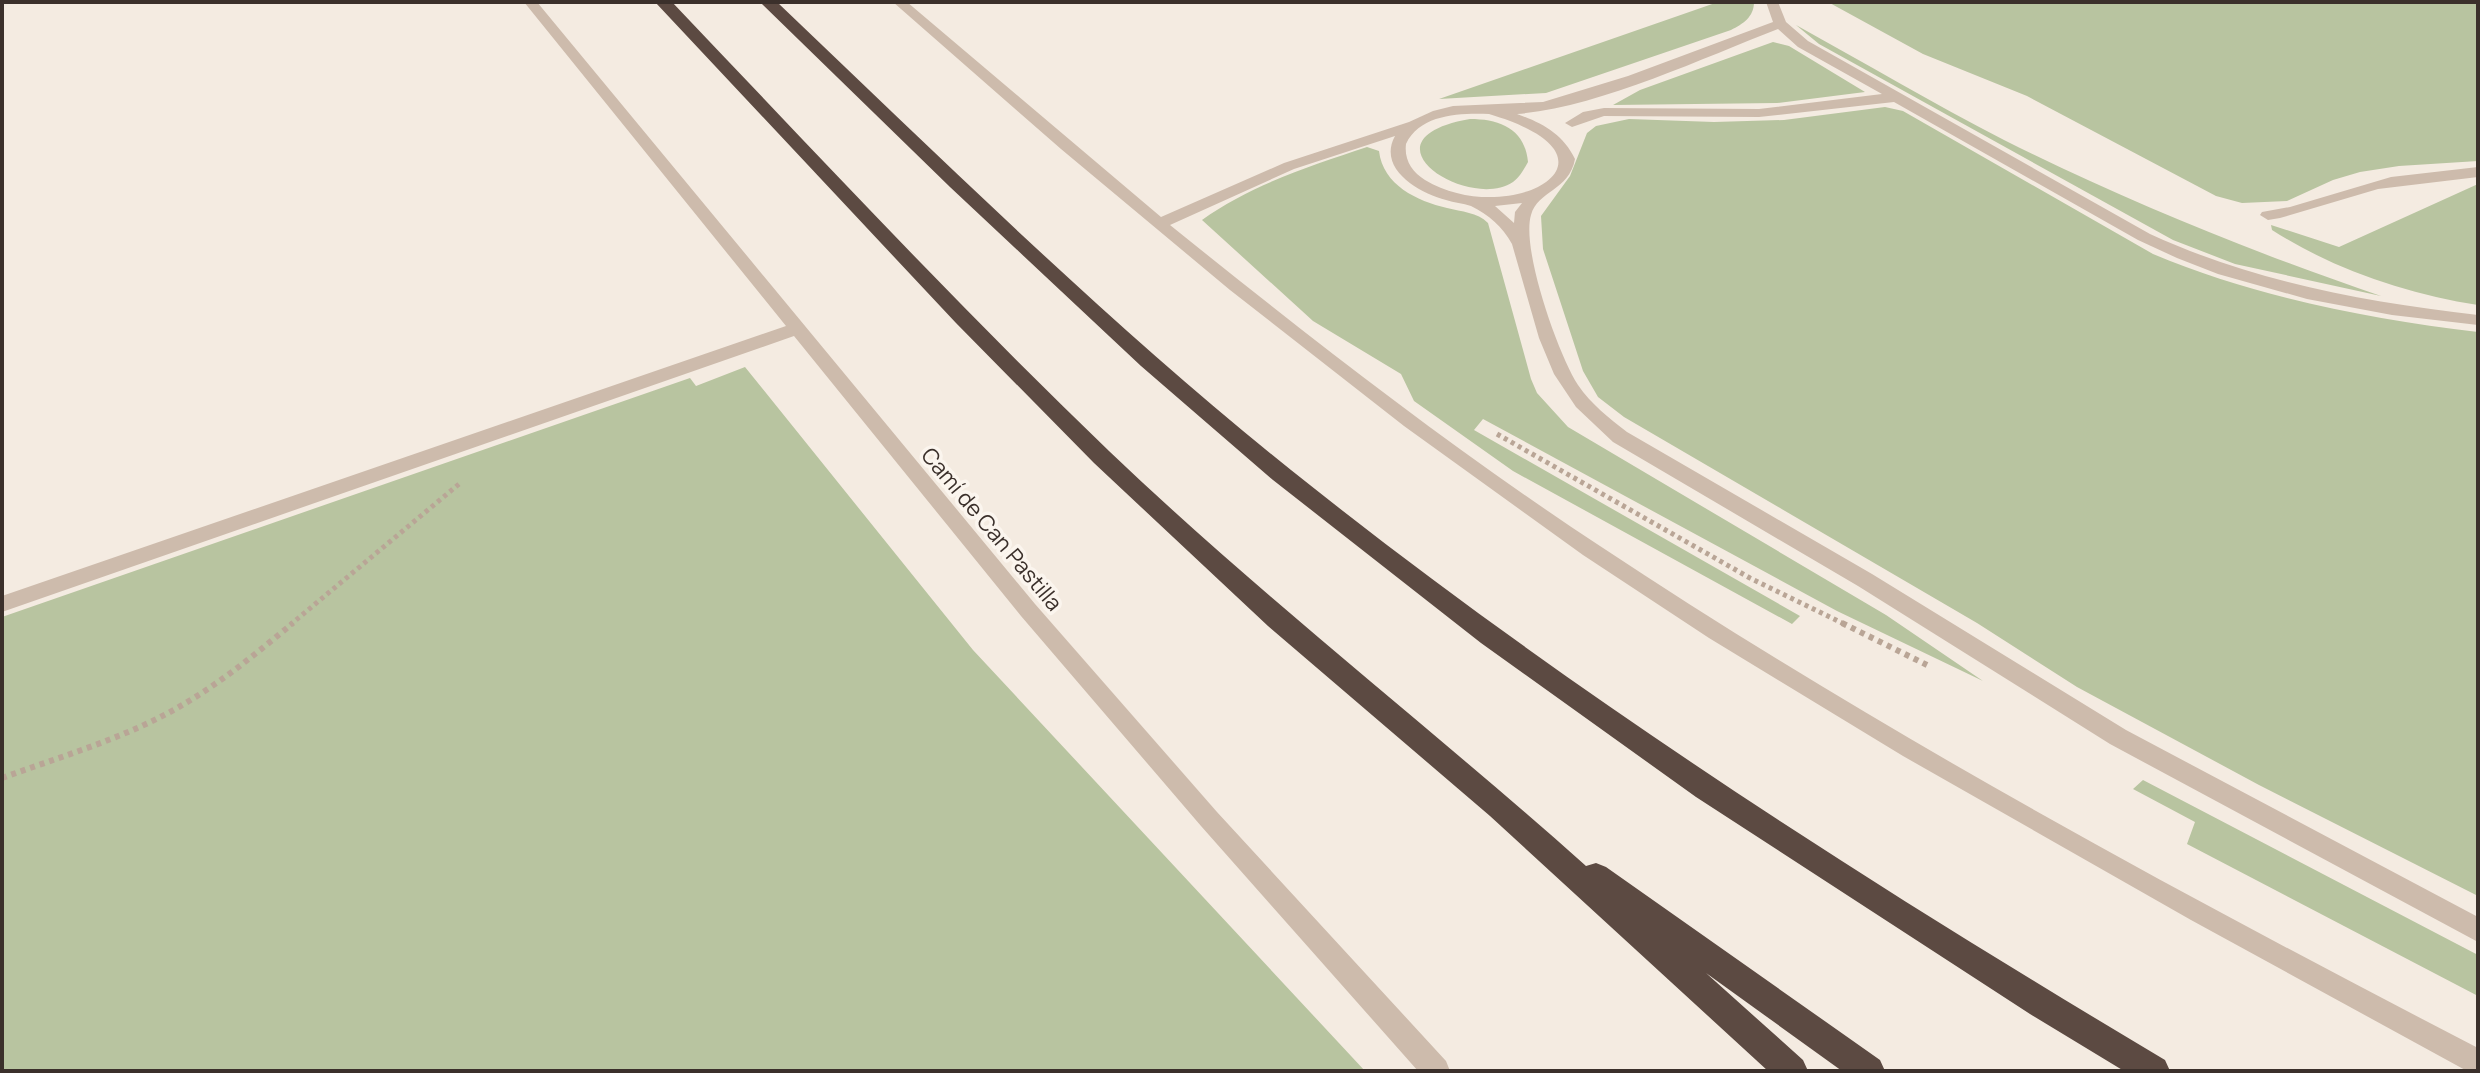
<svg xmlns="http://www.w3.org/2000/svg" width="2480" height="1073" font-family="Manrope,sans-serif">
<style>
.green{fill:#b8c4a0}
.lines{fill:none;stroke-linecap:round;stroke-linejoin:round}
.path-far1{stroke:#b9a596;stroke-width:5;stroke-dasharray:4 4;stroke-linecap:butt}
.path{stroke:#b9a596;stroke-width:6;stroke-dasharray:5 5;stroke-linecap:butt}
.minor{fill:#cdbbac;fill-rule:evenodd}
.highway{fill:#5c4a42;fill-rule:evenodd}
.labels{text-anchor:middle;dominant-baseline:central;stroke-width:7;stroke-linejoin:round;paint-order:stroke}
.street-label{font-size:22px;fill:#3b302b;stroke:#fbf5ee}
</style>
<rect width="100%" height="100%" fill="#f4ebe1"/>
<path class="green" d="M1718 2H1754C1754 17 1743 24 1731 30L1546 93 1439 99Z
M1828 2H2478V161L2399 166 2360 172 2333 180 2287 201 2242 203 2216 196 2027 96 1923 54Z
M1796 25C1865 63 1934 104 2004 140 2126 201 2252 252 2381 296L2235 264 2173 240 1819 44Z
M1773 42 1789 46 1865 92 1777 103 1613 105 1640 90Z
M1885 107 1903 111 2153 254C2256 297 2367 319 2478 332V896L2259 785 2077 687 1977 623 1624 417 1598 397 1583 371 1543 249 1541 216 1570 176 1587 133 1596 126 1629 119 1714 122 1784 120Z
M1470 119C1500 119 1525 129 1528 162 1524 169 1520 177 1513 182 1468 212 1355 139 1470 119Z
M1367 147 1379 151C1383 185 1417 201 1447 208 1462 212 1477 212 1488 223L1531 379 1537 393 1568 427 1886 615 1983 681 1837 611 1483 419 1474 430 1800 616 1792 624 1513 471 1414 401 1401 374 1313 321 1202 220C1251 185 1310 166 1367 147Z
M2478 184V305C2406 294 2333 269 2272 230L2271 225 2339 247Z
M745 367 973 650 1365 1071H2V617L690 378 696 386Z
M2143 780 2478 955V996L2187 844 2195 822 2133 789Z"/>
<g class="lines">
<path class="path-far1" d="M1497 434 1750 578 1846 625
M290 625 459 484"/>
<path class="path" d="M1842 623 1927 665
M2 778C62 756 129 737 184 704 223 681 258 652 293 623"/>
<path class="minor" d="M524 2H537L1035 604 1217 812 1446 1061 1450 1071H1418L1201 826 1021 616 794 336 2 612V596L786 326Z
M893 2H907L1161 217 1284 163 1409 122 1433 111 1453 106 1543 102 1628 76 1773 22 1766 2H1778L1786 22 1808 41 2150 234C2255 282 2364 302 2478 315V325L2392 315 2307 299 2218 274 2177 258 2138 240 1894 102 1759 117 1604 116 1572 127 1565 123 1583 112 1604 108 1759 109 1882 94 1798 47 1778 29C1703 58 1596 108 1517 114 1542 123 1563 134 1575 159 1569 191 1538 190 1531 215 1521 249 1558 354 1578 385 1591 404 1609 418 1627 432L1872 574 2126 730 2478 917V942L2110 744 1858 586 1613 442 1576 407 1554 374 1539 338 1512 244C1502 226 1489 215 1471 206 1463 203 1454 203 1446 200 1419 193 1377 169 1395 136L1294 169 1170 225C1309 337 1451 448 1600 546 1880 732 2179 893 2478 1048V1071H2467L2191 920 1903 756 1709 638 1583 555 1404 426 1230 290 1061 149ZM1489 114C1641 159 1508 230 1425 180 1412 172 1404 160 1406 144 1420 114 1460 113 1489 114ZM1522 203 1515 212 1514 223 1495 206Z
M2478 167V177L2378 189 2280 218 2268 220 2260 215 2262 212 2290 207 2391 177Z"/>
<path class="highway" d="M655 2H672C816 153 958 306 1109 451 1262 597 1429 726 1586 866L1596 863 1606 867 1880 1060 1885 1071H1842L1706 973 1803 1060 1808 1071H1768L1490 816 1268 626 1094 463 956 323Z
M760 2H777C945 162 1110 325 1291 470 1566 690 1863 880 2165 1060L2170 1071H2124L2030 1014 1696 797 1481 643 1273 480 1141 366 950 187Z"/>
</g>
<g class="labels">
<g class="street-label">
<text transform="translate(992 529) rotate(50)">Camí de Can Pastilla</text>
</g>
</g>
<rect width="2480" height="1073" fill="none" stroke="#3b302b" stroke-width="8"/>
</svg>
